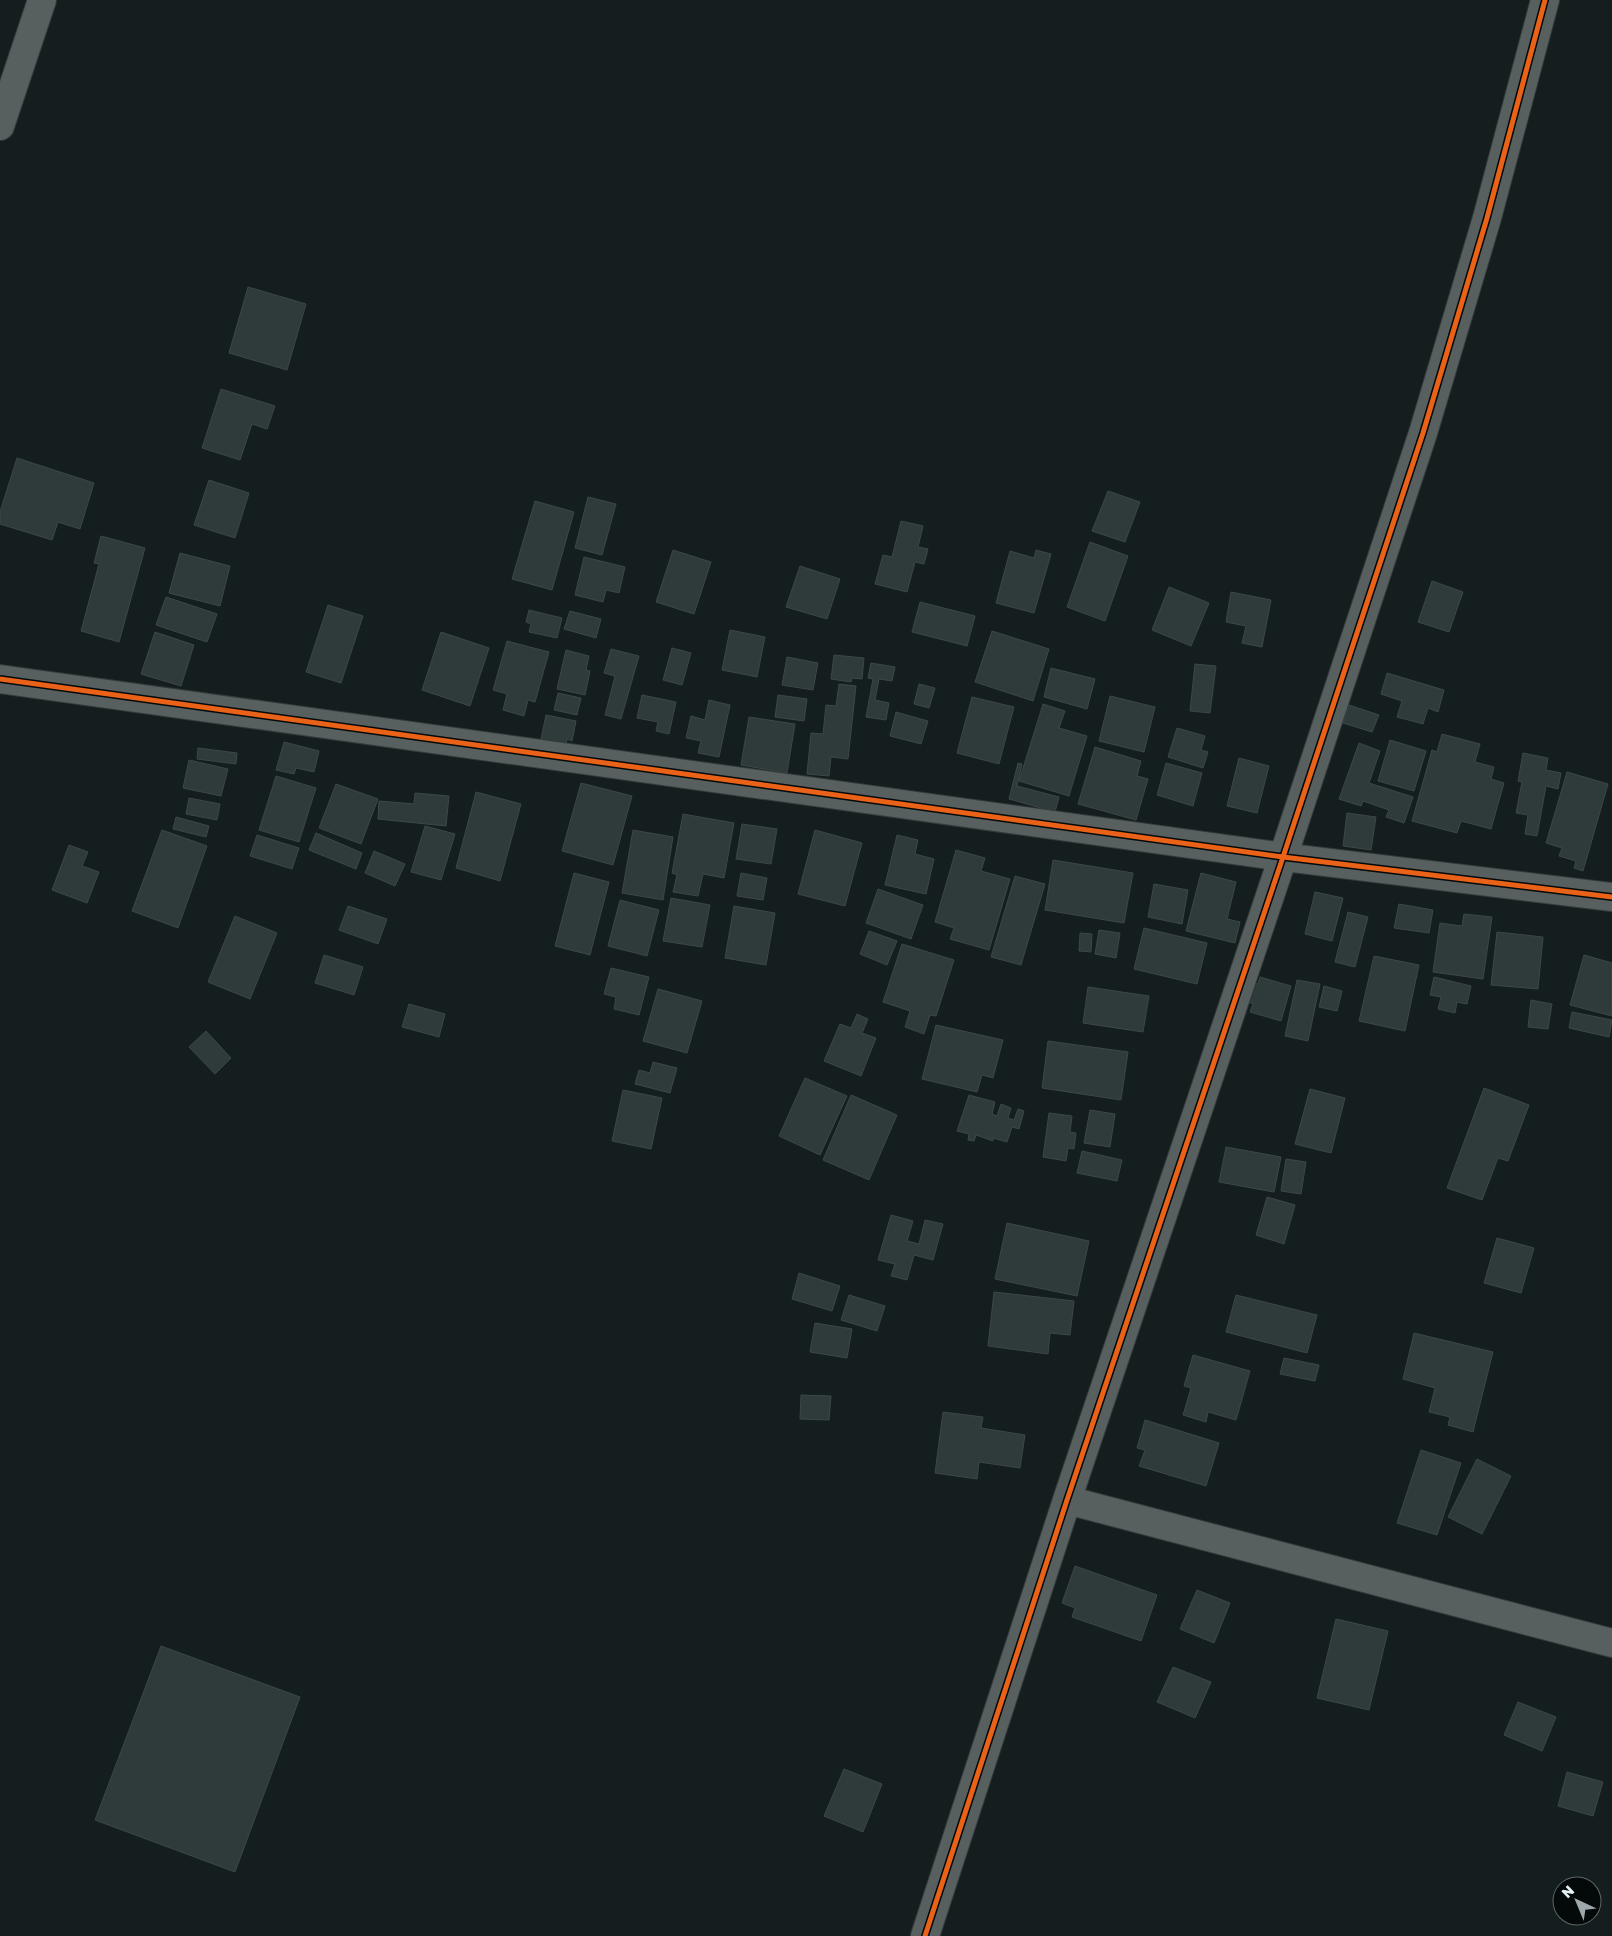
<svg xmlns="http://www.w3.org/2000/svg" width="1612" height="1936" font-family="'Golos Text',sans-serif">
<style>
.building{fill:#2f3a3b;stroke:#3e4747}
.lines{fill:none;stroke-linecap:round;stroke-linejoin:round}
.minor-casing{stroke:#333a3b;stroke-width:30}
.minor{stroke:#575f5f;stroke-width:28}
.cycleway-casing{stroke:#04090a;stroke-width:8}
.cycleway{stroke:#ea6118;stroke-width:5}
</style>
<rect width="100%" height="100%" fill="#141e1e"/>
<path class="building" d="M248 287 306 304 287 370 229 353Z
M221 389 275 406 267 429 252 424 240 460 202 448Z
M17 458 94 483 80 529 58 522 52 540 0 524V512Z
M209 480 249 493 235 538 194 525Z
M1108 491 1140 502 1125 542 1092 531Z
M588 497 616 504 602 555 575 548Z
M535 501 574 512 552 590 512 579Z
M901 521 923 526 918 547 928 549 924 564 915 562 907 592 875 584 883 555 892 557Z
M101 536 145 548 119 642 81 631 99 564 94 563Z
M1090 542 1128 556 1105 621 1067 607Z
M673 550 711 562 694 614 656 602Z
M1036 550 1051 554 1034 613 996 603 1010 551 1034 558Z
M180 553 230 566 220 606 169 593Z
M584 557 625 567 619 593 606 590 603 602 575 595Z
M800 566 840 579 827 619 786 607Z
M1432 581 1463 592 1449 632 1418 622Z
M1169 587 1209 603 1191 646 1152 630Z
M1231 592 1271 600 1262 647 1242 643 1246 626 1226 622Z
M166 597 217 614 207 642 156 625Z
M920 602 975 616 967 646 912 632Z
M328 605 363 616 341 683 306 672Z
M529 610 562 618 557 638 529 632 531 624 526 622Z
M570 611 601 619 596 638 564 629Z
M730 630 765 637 757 677 722 670Z
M992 631 1049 649 1033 701 975 682Z
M155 632 194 645 181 686 141 674Z
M441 632 489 648 470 706 422 690Z
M507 641 549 652 535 702 528 700 524 716 503 710 507 694 493 690Z
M672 648 691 653 682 685 663 680Z
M611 649 639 656 621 719 605 715 615 676 604 673Z
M566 650 589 656 586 670 590 671 585 695 557 689Z
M834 655 864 658 862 679 852 678 851 682 831 679Z
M787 657 818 663 813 690 782 685Z
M871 663 895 667 892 681 879 679 875 700 889 703 886 720 866 717 873 679 868 678Z
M1195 664 1216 666 1210 713 1190 711Z
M1051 668 1095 679 1087 709 1044 697Z
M1387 673 1444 690 1438 712 1428 708 1423 724 1397 717 1402 701 1381 694Z
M839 684 856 686 848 759 831 757 829 776 807 774 811 733 823 734 826 705 836 706Z
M919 684 935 688 929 708 914 704Z
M558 693 581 698 577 715 554 710Z
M642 695 676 702 669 734 656 731 658 722 637 718Z
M778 695 807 699 804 721 775 717Z
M1110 696 1155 707 1144 752 1099 741Z
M972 697 1014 707 999 764 957 753Z
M709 700 730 705 719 757 698 753 701 741 686 738 691 716 705 720Z
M1043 704 1065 711 1059 728 1087 736 1069 796 1019 781Z
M1349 705 1379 715 1372 732 1343 723Z
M896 712 928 721 921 744 890 736Z
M546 715 576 721 572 741 567 739 565 748 540 744Z
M749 717 795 724 787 773 741 765Z
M1177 728 1205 736 1201 750 1208 752 1203 768 1168 757Z
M1442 734 1480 744 1475 762 1494 767 1491 779 1504 783 1491 829 1461 821 1457 833 1412 821 1432 750 1437 752Z
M1390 740 1426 751 1414 791 1378 781Z
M284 742 319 751 314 772 296 768 294 774 276 770Z
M1359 743 1380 751 1369 783 1413 797 1404 823 1386 817 1389 810 1363 801 1361 806 1339 799Z
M1095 747 1141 761 1137 776 1148 779 1136 820 1078 804Z
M198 748 237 753 236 764 197 759Z
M1523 753 1548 758 1546 770 1561 773 1558 789 1546 786 1537 836 1525 834 1528 815 1516 813 1522 782 1518 781Z
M1239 758 1269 766 1257 813 1227 806Z
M189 760 228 769 221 796 183 788Z
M1018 763 1022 764 1017 786 1059 797 1055 812 1009 799Z
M1166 763 1202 773 1193 806 1157 795Z
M1567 772 1608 784 1583 871 1574 868 1576 861 1559 856 1562 848 1546 843Z
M276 776 316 788 299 842 259 830Z
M581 783 632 796 613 865 562 851Z
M336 784 378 799 361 844 319 828Z
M476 792 521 804 500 881 456 868Z
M415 793 449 796 446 826 378 819 379 801 414 804Z
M189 798 220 804 217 820 186 814Z
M1347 813 1376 817 1371 850 1343 846Z
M683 814 734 823 724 878 703 874 698 896 673 892 677 875 672 873Z
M176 817 209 826 206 837 173 829Z
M742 824 777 829 771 864 736 859Z
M425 826 455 834 441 880 411 872Z
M162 830 207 846 178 928 132 911Z
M633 830 673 837 663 900 622 893Z
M815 830 862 843 845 906 798 894Z
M316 833 362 853 356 869 309 850Z
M257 835 299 848 292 869 250 856Z
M897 835 918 840 915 854 934 859 926 894 885 885Z
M69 845 88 852 82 866 99 872 87 903 52 890Z
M956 850 985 858 981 871 1010 879 989 950 950 939 954 928 935 922Z
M374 851 405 864 395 886 365 873Z
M1053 860 1133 873 1124 923 1045 910Z
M574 873 609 882 590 955 555 946Z
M741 873 767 878 763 900 737 896Z
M1201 873 1236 882 1227 919 1240 922 1235 943 1186 931Z
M1015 876 1045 884 1021 965 991 957Z
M1154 884 1188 890 1182 924 1148 917Z
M878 889 923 905 911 939 866 923Z
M1315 892 1343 898 1332 941 1305 934Z
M671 898 710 905 702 947 663 941Z
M620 900 659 910 647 956 608 946Z
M1399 904 1433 910 1429 933 1394 928Z
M348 906 387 919 378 944 339 930Z
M734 906 775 913 766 965 725 958Z
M1348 912 1368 917 1355 967 1335 962Z
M1464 914 1492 917 1483 979 1433 972 1440 923 1462 926Z
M235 916 277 933 250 999 208 982Z
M1144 928 1207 943 1197 984 1134 969Z
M1099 930 1120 933 1116 958 1095 954Z
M869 931 897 941 887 965 860 954Z
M1497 932 1543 937 1538 989 1491 985Z
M1080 933 1092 934 1091 952 1079 951Z
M902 944 954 960 936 1016 930 1015 924 1034 905 1027 910 1011 883 1002Z
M324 955 363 967 354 995 315 983Z
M1584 955 1612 963V1016L1570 1005Z
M1374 956 1419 965 1405 1031 1359 1021Z
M611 968 649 977 639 1015 614 1009 616 997 604 994Z
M1260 977 1291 986 1281 1021 1250 1012 1253 1004 1243 1000 1249 982 1258 984Z
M1434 977 1471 986 1467 1004 1457 1002 1455 1013 1438 1009 1441 997 1430 995Z
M1297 980 1320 984 1308 1041 1285 1036Z
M1324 986 1342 991 1337 1011 1319 1007Z
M1088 987 1149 996 1143 1032 1083 1023Z
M658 989 702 1001 687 1053 643 1041Z
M1531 1000 1552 1004 1548 1029 1528 1027Z
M409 1004 445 1014 439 1037 402 1027Z
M1572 1012 1612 1020 1609 1037 1569 1028Z
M857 1014 868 1019 862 1033 876 1038 861 1076 824 1061 840 1024 851 1028Z
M936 1025 1003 1040 993 1078 982 1075 977 1092 922 1079Z
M206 1031 231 1058 215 1074 189 1047Z
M1048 1041 1128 1052 1121 1100 1042 1088Z
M653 1062 677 1068 670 1093 635 1084 639 1070 650 1073Z
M805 1078 847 1096 820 1155 779 1136Z
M1484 1088 1529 1105 1508 1161 1498 1158 1482 1200 1447 1188Z
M1310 1089 1345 1098 1331 1153 1295 1144Z
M623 1090 662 1098 651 1149 612 1141Z
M851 1095 897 1115 869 1180 823 1160Z
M969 1095 995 1102 992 1114 997 1116 1001 1104 1011 1108 1008 1118 1014 1120 1018 1109 1024 1111 1019 1129 1012 1127 1007 1142 993 1138V1141L976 1135 974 1141 968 1140 969 1134 957 1131Z
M1090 1110 1115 1114 1110 1147 1084 1143Z
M1049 1113 1072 1116 1070 1132 1076 1133 1074 1149 1068 1148 1066 1161 1043 1157Z
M1226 1147 1281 1157 1274 1192 1219 1182Z
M1082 1151 1122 1160 1117 1181 1077 1173Z
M1286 1159 1306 1162 1301 1194 1281 1191Z
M1267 1197 1295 1205 1284 1244 1256 1235Z
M891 1215 913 1221 907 1241 919 1244 925 1220 943 1224 933 1260 914 1255 907 1280 891 1276 895 1264 878 1260Z
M1007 1223 1089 1241 1077 1296 995 1279Z
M1497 1238 1534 1248 1521 1293 1484 1283Z
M799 1273 840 1286 832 1311 792 1299Z
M994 1292 1074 1301 1070 1335 1050 1333 1048 1354 988 1346Z
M849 1295 885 1306 877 1331 841 1320Z
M1236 1295 1317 1315 1307 1353 1226 1332Z
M815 1323 852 1329 847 1358 810 1352Z
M1414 1333 1493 1352 1473 1432 1448 1425 1450 1417 1429 1412 1435 1388 1403 1379Z
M1193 1355 1250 1371 1236 1420 1208 1412 1206 1422 1183 1415 1191 1388 1184 1386Z
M1284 1358 1319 1365 1315 1381 1280 1374Z
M801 1395 831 1396 829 1420 800 1419Z
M943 1412 983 1417 981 1428 1025 1435 1020 1468 979 1462 977 1479 935 1473Z
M1145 1420 1219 1443 1206 1486 1139 1466 1145 1450 1137 1448Z
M1421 1450 1461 1463 1437 1535 1397 1523Z
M1477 1459 1511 1476 1482 1534 1448 1517Z
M1075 1566 1157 1595 1141 1641 1072 1617 1075 1608 1062 1603Z
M1197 1590 1230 1603 1214 1643 1180 1629Z
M1336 1619 1388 1631 1369 1710 1317 1698Z
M161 1646 300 1697 235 1872 95 1820Z
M1173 1667 1211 1682 1195 1718 1157 1702Z
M1518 1702 1556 1717 1542 1751 1504 1735Z
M844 1769 882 1784 863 1832 824 1816Z
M1567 1772 1603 1782 1593 1816 1558 1806Z"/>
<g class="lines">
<g class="minor-casing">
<path id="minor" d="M0 126 42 0
M0 679 1283 857 1612 897
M1067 1500 1612 1643
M925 1936 1067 1500 1283 857 1423 433 1487 218 1545 0"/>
</g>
<use href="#minor" class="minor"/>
<g class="cycleway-casing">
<path id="cycleway" d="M0 679 1283 857 1612 897
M925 1936 1067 1500 1283 857 1423 433 1487 218 1545 0"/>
</g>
<use href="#cycleway" class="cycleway"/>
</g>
<g transform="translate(1577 1901) rotate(316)"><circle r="24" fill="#04090a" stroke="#5f6768"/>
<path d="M0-4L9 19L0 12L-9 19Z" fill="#9ea8aa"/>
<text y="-8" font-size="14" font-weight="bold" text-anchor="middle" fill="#e8f3f5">N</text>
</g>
</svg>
